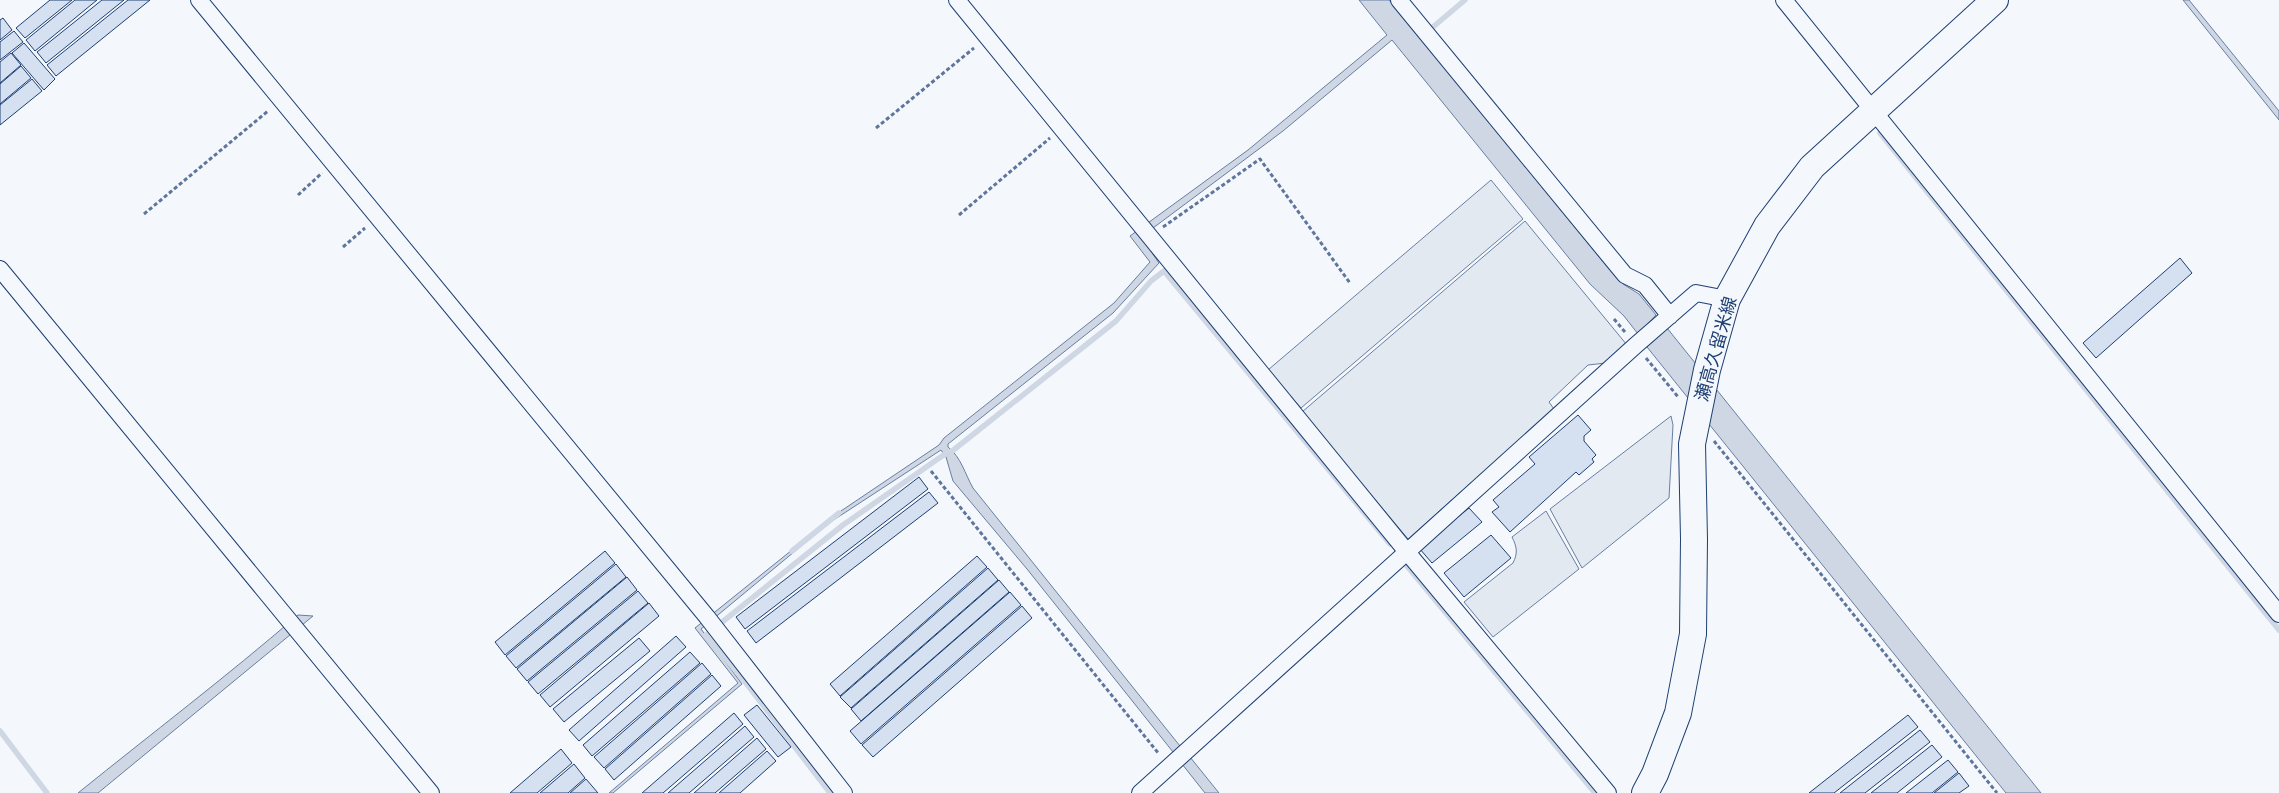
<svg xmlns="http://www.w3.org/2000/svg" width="2279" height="793" font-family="Cabin,'Noto Sans JP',sans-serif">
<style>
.green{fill:#e3e9f0;stroke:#687fa3}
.water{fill:#cfd7e4;stroke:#687fa3}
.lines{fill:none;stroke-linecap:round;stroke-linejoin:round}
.stream{stroke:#cfd7e4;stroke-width:5.5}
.building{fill:#d5e0f0;stroke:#1d3f73}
.street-casing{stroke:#1d3f73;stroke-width:18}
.primary-casing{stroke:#1d3f73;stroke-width:28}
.path{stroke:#5e769c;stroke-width:3;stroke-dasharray:4 2.5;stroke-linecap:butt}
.street{stroke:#f4f7fb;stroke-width:16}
.primary{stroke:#f4f7fb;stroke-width:26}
.labels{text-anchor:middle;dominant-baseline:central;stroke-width:4;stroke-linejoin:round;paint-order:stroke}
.street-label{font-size:18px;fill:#1d3f73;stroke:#f4f7fb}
</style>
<rect width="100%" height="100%" fill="#f4f7fb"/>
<path class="green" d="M1491 180 1523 219 1301 408 1268 370Z
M1525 221 1627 345 1606 363 1588 365 1549 402 1554 409 1408 539 1302 412Z
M1671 416 1673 425 1669 498 1582 568 1550 509Z
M1546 511 1579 569 1493 637 1464 602 1513 563C1518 553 1517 547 1512 537Z"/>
<path class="water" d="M1359 0H1389L1609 269 1623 284 1639 294 1656 315 1638 334 1624 316 1590 284 1392 40 1283 131 1141 237 1159 263 1113 313 948 444V447C961 457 965 474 973 488L1180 746 1173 752 1027 569 953 481 946 457 941 450 829 523 701 629 742 684 613 793H609L738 683 695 628 838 513 939 445 944 438 1114 303 1150 262 1130 236 1248 150 1387 35Z
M2183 0H2189L2279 111V120Z
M1667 328 2041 793H2006L1647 347Z
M298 615 313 616 98 793H78C151 734 226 677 298 615Z
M1190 757 1219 793H1205L1182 764Z"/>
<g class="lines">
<path class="stream" d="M1427 32 1465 0
M1880 133 2279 630
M951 452 1116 321 1151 281 1164 271 1390 544
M792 551 839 513
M1402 560 1595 793
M0 731 47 793
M830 793 746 683 706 635 843 525 945 454"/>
</g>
<path class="building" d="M50 0H72L25 38 16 28Z
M75 0H97L35 51 26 40Z
M102 0H124L46 63 37 52Z
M128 0H150L56 76 47 65Z
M3 18 12 30 0 40V20Z
M14 31 23 42 0 60V42Z
M24 43 55 79 44 90 12 53Z
M11 53 21 65 0 83V62Z
M21 66 31 78 0 104V84Z
M32 79 42 91 0 125V105Z
M2180 258 2192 273 2096 358 2083 343Z
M1578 415 1591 430 1584 436V441L1596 455 1592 459 1594 462 1579 475 1576 472 1510 532 1492 512 1499 507 1493 500 1535 464 1529 457Z
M919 477 928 489 745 629 736 617Z
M929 492 938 503 756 643 747 631Z
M1469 508 1482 522 1432 563 1419 548Z
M1491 535 1511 558 1464 597 1444 573Z
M605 551 615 563 505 655 495 642Z
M977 556 987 567 840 696 830 684Z
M616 564 626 577 516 668 506 656Z
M988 568 998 580 851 708 840 697Z
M627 577 637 590 527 681 517 669Z
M999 580 1009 592 861 721 851 709Z
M638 591 648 603 538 694 528 682Z
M1010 592 1021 605 861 744 850 731Z
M649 603 659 616 550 707 540 695Z
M1022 606 1032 618 873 757 862 745Z
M676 636 686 647 579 741 569 730Z
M639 638 650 651 564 722 553 709Z
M690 652 700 663 592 756 583 745Z
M702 663 711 674 604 768 594 757Z
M712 675 721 686 614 780 605 769Z
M757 705 791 747 778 757 744 715Z
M734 713 743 724 663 793H642Z
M1908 715 1918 727 1834 793H1809Z
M745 726 754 737 689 793H668Z
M1920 730 1930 742 1865 793H1840Z
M757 738 766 749 715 793H694Z
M1932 745 1942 757 1897 793H1871Z
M561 749 572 763 537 793H510Z
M767 751 776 761 740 793H719Z
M1948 760 1958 772 1932 793H1906Z
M574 764 585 778 568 793H540Z
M1959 773 1969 786 1959 793H1934Z
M586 779 598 793H570Z"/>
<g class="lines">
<g class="street-casing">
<path id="street" d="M199 0 707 617 844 793
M957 0 1407 552 1608 793
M1399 0 1625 275 1645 285 1670 316
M1784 0 2279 614
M0 269 431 793
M1140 793 1636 345 1696 293 1727 299"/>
</g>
<g class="primary-casing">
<path id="primary" d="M1645 793 1655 774 1678 713 1693 634 1694 539 1692 444 1707 370 1727 299 1767 226 1812 167 1995 0"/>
</g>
<path class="path" d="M876 128 974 48
M298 195 322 173
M144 214 268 111
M959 215 1050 138
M1163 227 1260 159 1350 283
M343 247 365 228
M1614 319 1625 332
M1646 358 1679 398
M1714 441 1997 793
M931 471 1159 754"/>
<use href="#street" class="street"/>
<use href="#primary" class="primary"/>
</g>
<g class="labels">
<g class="street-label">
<text transform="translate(1716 349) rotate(-74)">瀬高久留米線</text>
</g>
</g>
</svg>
